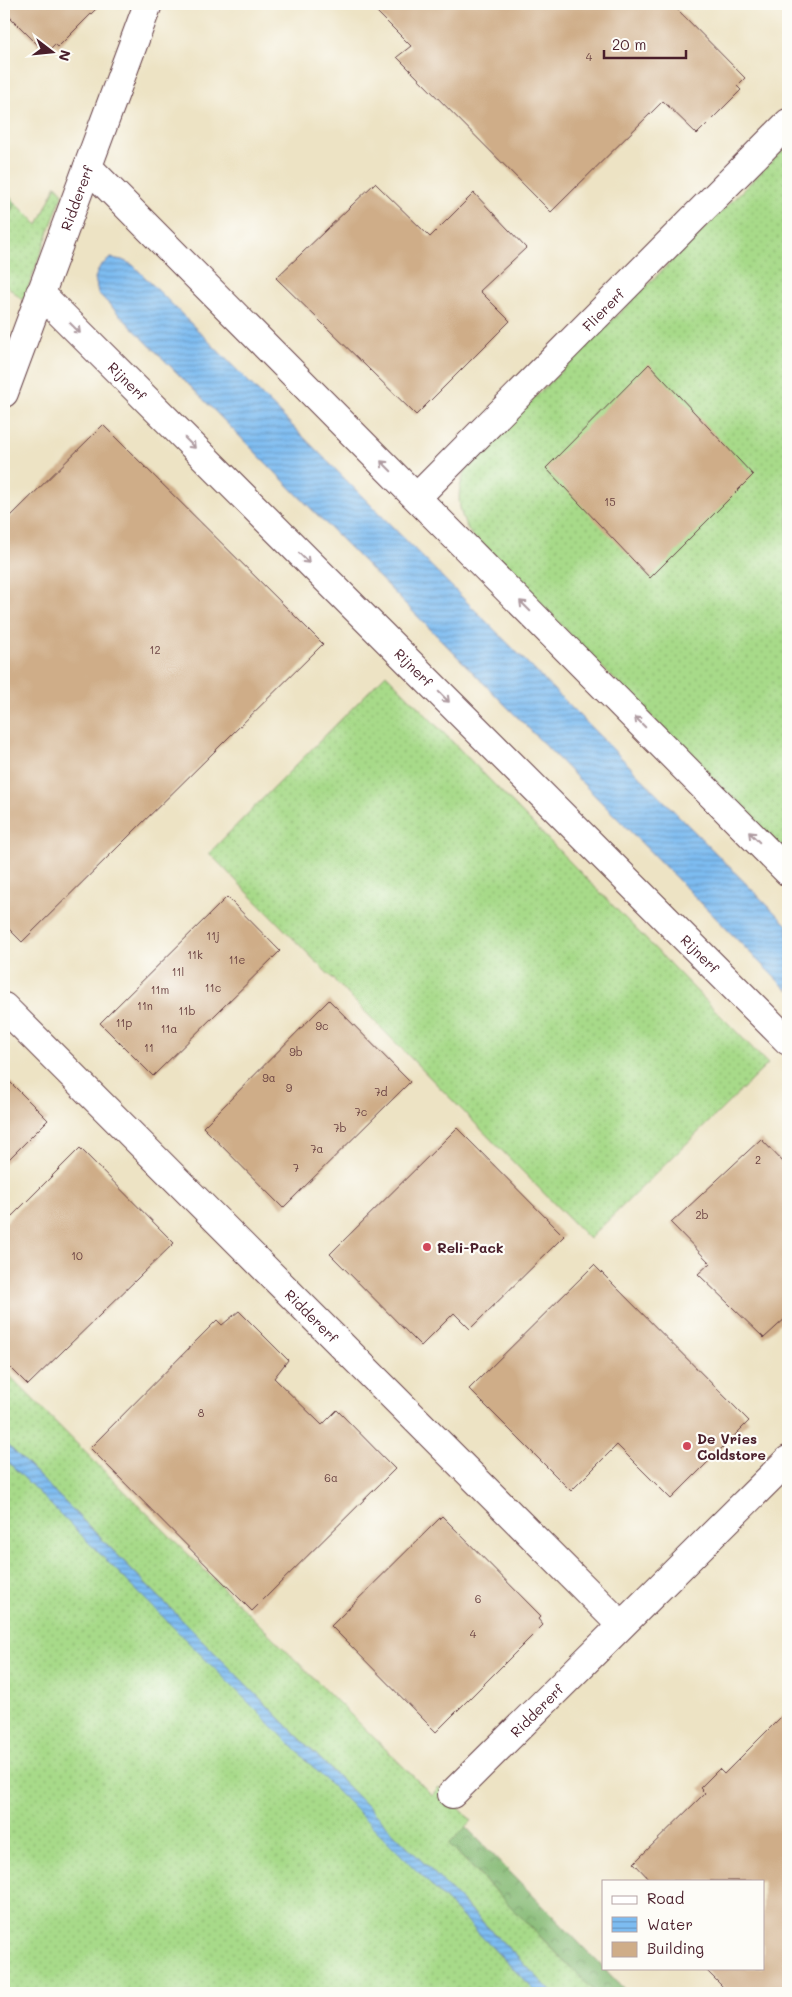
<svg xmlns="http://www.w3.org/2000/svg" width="792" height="1997" font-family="Mali,sans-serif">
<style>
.grass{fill:url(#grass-dots);stroke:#787c5a}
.forest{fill:url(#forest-crowns);stroke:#686c50}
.water{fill:url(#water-rules);stroke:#646e8e}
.building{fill:#cfad88}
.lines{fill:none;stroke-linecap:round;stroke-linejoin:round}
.minor-casing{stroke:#623c42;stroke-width:30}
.minor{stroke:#fff;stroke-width:28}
.oneway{stroke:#ae9aa0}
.poi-dot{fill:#d1495b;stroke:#fdfcf7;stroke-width:2}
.labels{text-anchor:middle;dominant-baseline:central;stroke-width:4.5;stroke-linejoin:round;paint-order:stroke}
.number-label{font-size:11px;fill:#6b4242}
.street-label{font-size:14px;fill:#4a1f2b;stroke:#fdfcf7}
.poi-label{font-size:14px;font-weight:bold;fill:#4a1f2b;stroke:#fdfcf7;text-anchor:start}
</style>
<defs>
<pattern id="grass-dots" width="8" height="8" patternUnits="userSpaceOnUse" patternTransform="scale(1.25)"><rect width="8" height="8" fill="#a7da89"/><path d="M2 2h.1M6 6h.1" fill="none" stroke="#91bb76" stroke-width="1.8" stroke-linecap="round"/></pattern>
<pattern id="forest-crowns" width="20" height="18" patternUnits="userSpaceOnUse" patternTransform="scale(1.25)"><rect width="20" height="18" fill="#85ba75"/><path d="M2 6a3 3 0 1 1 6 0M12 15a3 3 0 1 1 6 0" fill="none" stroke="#6f9760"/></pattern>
<pattern id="water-rules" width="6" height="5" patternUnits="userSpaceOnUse" patternTransform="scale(1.25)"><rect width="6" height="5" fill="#7dbcf1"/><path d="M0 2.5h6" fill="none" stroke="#6898c3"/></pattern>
</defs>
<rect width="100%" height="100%" fill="#fdfcf7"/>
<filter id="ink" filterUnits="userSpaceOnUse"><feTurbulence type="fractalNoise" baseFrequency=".02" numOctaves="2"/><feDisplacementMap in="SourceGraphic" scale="10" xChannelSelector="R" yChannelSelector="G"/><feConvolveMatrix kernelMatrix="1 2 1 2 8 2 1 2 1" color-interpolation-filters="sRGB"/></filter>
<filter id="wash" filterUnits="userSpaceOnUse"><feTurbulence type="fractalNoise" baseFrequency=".0096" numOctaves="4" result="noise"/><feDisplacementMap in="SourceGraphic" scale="20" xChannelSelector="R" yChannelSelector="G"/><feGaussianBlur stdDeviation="1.12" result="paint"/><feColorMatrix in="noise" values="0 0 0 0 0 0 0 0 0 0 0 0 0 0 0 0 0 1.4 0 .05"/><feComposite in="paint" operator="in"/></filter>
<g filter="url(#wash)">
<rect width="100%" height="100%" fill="#ede3c4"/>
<path class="grass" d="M788 145V854L472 536C455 510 455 486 471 461Z
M56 185 63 193 24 299H21L4 283V221L16 203 38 225Z
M386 674 768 1064 589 1239 209 853Z
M4 1370 92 1459 432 1795 439 1787 472 1821 449 1844 596 1993H553L4 1441Z
M4 1458 431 1885 537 1993H4Z"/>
<path class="forest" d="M4 191 16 203 4 221Z
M466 1827 628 1993H596L449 1844Z"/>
<path class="water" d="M111 258 122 260 133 265 788 926V991L98 293 95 278 100 266Z
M4 1441 553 1993H537L431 1885 4 1458Z"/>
<g id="blocks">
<path class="building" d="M4 4H101L58 47 55 44 46 53 4 11Z
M369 4H672L745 78 737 86 741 90 697 134 663 101 551 212 397 57 411 46Z
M375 183 430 237 474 193 526 248 480 291 510 321 416 415 276 278Z
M649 364 753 475 650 578 546 468Z
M103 425 323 644 22 942 4 924V531L9 518Z
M227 897 280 951 153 1076 100 1023Z
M329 1000 410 1082 283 1208 203 1127Z
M4 1076 48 1120 4 1164Z
M457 1128 564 1236 470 1329 454 1313 421 1346 330 1254Z
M761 1139 788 1167V1316L764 1338 698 1274 710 1263 671 1223Z
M80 1148 174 1243 28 1385 4 1361V1224Z
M594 1265 749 1421 671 1499 617 1445 571 1491 469 1389Z
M239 1311 288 1360 274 1378 322 1425 337 1410 395 1469 252 1611 90 1448 217 1320 222 1325Z
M442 1516 541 1616 538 1619 543 1625 436 1732 331 1626Z
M788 1710V1993H729L704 1968H763V1881H651L634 1863 705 1793 700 1788 719 1769 724 1774Z"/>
</g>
</g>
<g filter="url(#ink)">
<use href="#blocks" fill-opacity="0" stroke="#623c42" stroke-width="1"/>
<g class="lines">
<g class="minor-casing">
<g id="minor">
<path d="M88 167 788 872"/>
<path id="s1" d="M40 293 788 1041"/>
<path id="s2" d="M4 393 148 4"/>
<path id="s3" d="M417 497 788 123"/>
<path id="s4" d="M4 1007 621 1625"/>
<path id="s5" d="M452 1794 788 1460"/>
</g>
</g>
<use href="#minor" class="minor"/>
</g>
<defs><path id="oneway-shaft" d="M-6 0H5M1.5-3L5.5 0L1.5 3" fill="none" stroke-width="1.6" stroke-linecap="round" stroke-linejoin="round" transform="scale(1.25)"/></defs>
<g class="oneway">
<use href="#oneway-shaft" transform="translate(75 328) rotate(45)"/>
<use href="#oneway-shaft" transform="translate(190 443) rotate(45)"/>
<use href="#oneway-shaft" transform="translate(386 466) rotate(-135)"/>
<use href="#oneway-shaft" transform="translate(304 558) rotate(45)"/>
<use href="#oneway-shaft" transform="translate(525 606) rotate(-135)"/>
<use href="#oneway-shaft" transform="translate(444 697) rotate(45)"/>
<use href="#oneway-shaft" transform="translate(640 722) rotate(-135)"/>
<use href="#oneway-shaft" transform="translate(754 837) rotate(-135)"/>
</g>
</g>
<g class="poi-dot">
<circle cx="427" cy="1247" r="5"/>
<circle cx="687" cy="1446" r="5"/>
</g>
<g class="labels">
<g class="number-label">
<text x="589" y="56">4</text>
<text x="610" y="501">15</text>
<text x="155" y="649">12</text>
<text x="213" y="935">11j</text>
<text x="195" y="954">11k</text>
<text x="237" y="959">11e</text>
<text x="178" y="971">11l</text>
<text x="213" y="987">11c</text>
<text x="160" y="989">11m</text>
<text x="145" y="1005">11n</text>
<text x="187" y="1010">11b</text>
<text x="124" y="1022">11p</text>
<text x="322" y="1025">9c</text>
<text x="169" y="1028">11a</text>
<text x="149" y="1047">11</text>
<text x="296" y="1051">9b</text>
<text x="269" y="1077">9a</text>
<text x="289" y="1087">9</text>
<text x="381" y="1091">7d</text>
<text x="361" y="1111">7c</text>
<text x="340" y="1127">7b</text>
<text x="317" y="1148">7a</text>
<text x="758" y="1159">2</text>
<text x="296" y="1167">7</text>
<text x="702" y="1214">2b</text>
<text x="77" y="1255">10</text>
<text x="201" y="1412">8</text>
<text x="331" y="1477">6a</text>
<text x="478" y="1598">6</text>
<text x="473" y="1633">4</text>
</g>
<g class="street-label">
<text stroke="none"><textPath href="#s2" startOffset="208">Riddererf</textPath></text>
<text stroke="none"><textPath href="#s3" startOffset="264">Fliererf</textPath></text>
<text stroke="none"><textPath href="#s1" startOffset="124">Rijnerf</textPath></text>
<text stroke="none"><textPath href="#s1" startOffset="529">Rijnerf</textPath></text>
<text stroke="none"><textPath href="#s1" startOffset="934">Rijnerf</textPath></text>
<text stroke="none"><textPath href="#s4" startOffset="436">Riddererf</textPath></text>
<text stroke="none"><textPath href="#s5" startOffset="119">Riddererf</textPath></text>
</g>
<g class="poi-label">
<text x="437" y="1247">Reli-Pack</text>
<text x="697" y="1438">De Vries<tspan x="697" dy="16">Coldstore</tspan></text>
</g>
</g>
<rect width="792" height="1997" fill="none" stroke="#fdfcf7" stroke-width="20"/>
<rect x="602" y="1880" width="162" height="90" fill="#fdfcf7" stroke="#b5a4a5"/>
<rect x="612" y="1896" width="25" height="8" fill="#ffffff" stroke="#b5a4a5"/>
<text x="647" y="1904" font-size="15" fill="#4a1f2b">Road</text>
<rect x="612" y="1917" width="25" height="15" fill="url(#water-rules)" stroke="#b5a4a5"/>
<text x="647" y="1930" font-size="15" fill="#4a1f2b">Water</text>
<rect x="612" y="1942" width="25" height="15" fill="#cfad88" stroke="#b5a4a5"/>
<text x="647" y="1954" font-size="15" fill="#4a1f2b">Building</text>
<g transform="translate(52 52) rotate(106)" stroke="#fdfcf7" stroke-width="4" paint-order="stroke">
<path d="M0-4L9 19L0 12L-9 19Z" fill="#4a1f2b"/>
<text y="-8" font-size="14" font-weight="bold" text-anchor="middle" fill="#4a1f2b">N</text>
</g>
<path d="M604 50v8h82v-8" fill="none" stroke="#4a1f2b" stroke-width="2.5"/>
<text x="612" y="50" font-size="15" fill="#4a1f2b" stroke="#fdfcf7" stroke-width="4" paint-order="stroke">20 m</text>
</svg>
